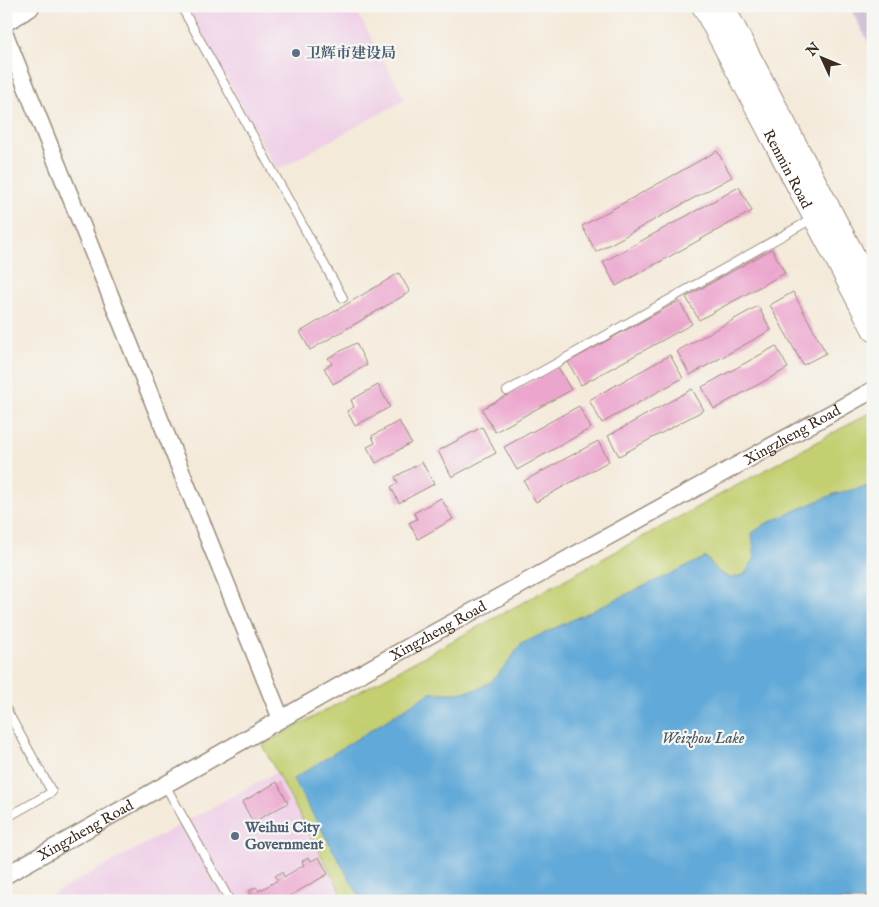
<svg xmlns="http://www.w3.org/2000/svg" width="879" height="907" font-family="'IM FELL English','Noto Serif SC',serif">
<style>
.built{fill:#efd0e7}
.industrial{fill:#cdbed3}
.green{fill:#c3cf70;stroke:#7f7c47}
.water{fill:#61a9d8;stroke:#4e6a7b}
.building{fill:#eca5cd}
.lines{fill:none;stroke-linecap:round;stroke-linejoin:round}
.service-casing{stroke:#988a7c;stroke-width:10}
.minor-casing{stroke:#988a7c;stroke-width:19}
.tertiary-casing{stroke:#988a7c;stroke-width:22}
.secondary-casing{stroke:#988a7c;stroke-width:25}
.path{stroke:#988a7c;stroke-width:3;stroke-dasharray:4 4;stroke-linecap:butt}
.service{stroke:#fff;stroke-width:8}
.minor{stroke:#fff;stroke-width:16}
.tertiary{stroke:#fff;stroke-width:20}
.secondary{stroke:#fff;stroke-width:22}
.service-dot{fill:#5c6f8a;stroke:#f6f6f2;stroke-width:2}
.labels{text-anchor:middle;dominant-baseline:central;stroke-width:4.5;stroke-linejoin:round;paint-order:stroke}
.service-label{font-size:15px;font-weight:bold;fill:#4e5e75;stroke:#f6f6f2;text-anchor:start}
.street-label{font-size:15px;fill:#3b2a1e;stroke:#f6f6f2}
.water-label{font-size:16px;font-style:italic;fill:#48565f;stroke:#f6f6f2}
</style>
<rect width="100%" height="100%" fill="#f6f6f2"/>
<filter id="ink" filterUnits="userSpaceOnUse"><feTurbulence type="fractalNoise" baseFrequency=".02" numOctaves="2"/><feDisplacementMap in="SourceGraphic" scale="10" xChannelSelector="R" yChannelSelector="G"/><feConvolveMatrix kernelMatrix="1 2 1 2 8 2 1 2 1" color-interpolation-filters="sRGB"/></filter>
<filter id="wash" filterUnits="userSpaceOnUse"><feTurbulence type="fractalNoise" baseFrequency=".0096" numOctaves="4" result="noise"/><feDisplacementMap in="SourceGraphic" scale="20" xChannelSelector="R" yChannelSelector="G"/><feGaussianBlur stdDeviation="1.12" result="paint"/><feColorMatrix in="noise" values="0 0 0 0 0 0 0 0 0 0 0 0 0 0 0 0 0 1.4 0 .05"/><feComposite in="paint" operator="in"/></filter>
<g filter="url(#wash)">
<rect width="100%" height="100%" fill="#f4eada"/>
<path class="built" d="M187 6H354L405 100 277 170Z
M277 772 346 901H40Z"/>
<path class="industrial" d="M849 6H873V51Z"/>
<path class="green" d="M873 411V901H346L262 745Z"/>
<path class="water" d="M873 485V901H362L293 779 430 693H459L478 689 492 681 510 660 521 644 706 557 719 572 731 578 745 574 755 558 752 533 767 523 834 494Z"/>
<g id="blocks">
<path class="building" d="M717 151 732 177 596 252 582 226Z
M739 187 752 211 616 286 603 262Z
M772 249 785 273 699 320 686 297Z
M399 273 410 292 310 350 300 332Z
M793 292 826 353 803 365 770 305Z
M679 301 692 324 581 385 568 362Z
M758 306 771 330 690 375 677 351Z
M356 343 367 365 333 384 324 368 332 364 328 358Z
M776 346 788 368 714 409 702 387Z
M670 355 683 378 602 423 589 400Z
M558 367 571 390 495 432 482 409Z
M378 385 390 407 355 426 347 411 354 407 351 400Z
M692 389 704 410 619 456 608 436Z
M579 406 591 428 517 470 504 447Z
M399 421 411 443 376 463 367 447 375 443 372 436Z
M482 427 496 453 452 477 438 451Z
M598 441 609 461 536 502 524 481Z
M422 462 434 484 399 503 391 487 398 483 395 477Z
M441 498 453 519 418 539 409 523 417 519 414 513Z
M277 782 288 803 253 822 242 802Z
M309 857 311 861 319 857 328 874 281 901H242L252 895 249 891 256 887 259 891 278 880 275 876 282 872 284 877 304 865 302 861Z"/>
</g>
</g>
<g filter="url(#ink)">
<use href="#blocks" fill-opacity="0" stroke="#988a7c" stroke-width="1"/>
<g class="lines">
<g class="service-casing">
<path id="service" d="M181 6 343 298
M507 391 812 219
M6 709 52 792 6 818
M165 785 230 901"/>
</g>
<g class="minor-casing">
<g id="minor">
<path d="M6 37 281 719"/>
<path id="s1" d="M6 875 394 655 873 390"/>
</g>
</g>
<g class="tertiary-casing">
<g id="tertiary">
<path id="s2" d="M702 6 873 331"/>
<path d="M724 6 873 290"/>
</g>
</g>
<g class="secondary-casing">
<path id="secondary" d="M6 19 28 6"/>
</g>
<path class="path" d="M859 901 873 893"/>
<use href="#service" class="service"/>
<use href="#minor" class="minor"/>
<use href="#tertiary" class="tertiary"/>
<use href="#secondary" class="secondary"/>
</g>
</g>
<g class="service-dot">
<circle cx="296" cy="53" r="5"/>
<circle cx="235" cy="836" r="5"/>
</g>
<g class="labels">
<g class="service-label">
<text x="306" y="53">卫辉市建设局</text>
<text x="245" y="827">Weihui City<tspan x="245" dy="17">Government</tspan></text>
</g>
<g class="street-label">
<text stroke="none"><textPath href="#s2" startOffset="184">Renmin Road</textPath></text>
<text stroke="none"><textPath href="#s1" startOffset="901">Xingzheng Road</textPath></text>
<text stroke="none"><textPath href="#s1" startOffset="496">Xingzheng Road</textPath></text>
<text stroke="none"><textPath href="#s1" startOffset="91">Xingzheng Road</textPath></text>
</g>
<g class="water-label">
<text x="703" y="739">Weizhou Lake</text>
</g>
</g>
<rect width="879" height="907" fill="none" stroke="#f6f6f2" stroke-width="25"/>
<g transform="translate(822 58) rotate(314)" stroke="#f6f6f2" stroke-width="4" paint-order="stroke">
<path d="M0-4L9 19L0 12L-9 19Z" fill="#3b2a1e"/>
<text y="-8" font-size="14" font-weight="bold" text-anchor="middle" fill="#3b2a1e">N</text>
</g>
</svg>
